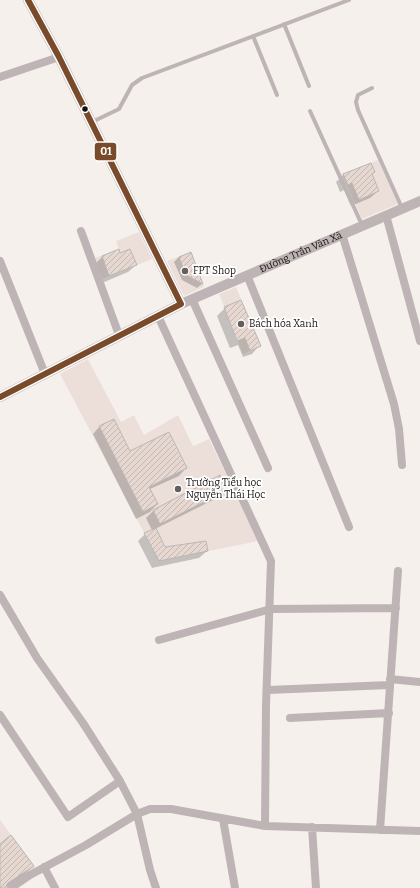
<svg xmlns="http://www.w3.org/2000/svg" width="420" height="888" font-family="Bitter,serif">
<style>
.built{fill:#ecdfda}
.shadow{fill:#0003}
.building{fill:url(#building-hatch);stroke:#bbb7b5}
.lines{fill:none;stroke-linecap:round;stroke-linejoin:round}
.service{stroke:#beb4b5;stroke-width:4}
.minor{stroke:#beb4b5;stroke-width:8}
.tertiary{stroke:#beb4b5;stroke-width:10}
.bus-1-casing{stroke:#fff;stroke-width:9}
.bus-1{stroke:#7a4b2a;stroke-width:6}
.bus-dot{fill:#15110f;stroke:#fff;stroke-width:1.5}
.poi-dot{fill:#645f5d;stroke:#fff;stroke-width:1.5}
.labels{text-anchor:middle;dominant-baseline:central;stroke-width:3.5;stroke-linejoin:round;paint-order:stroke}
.street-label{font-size:10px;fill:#15110f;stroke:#fff}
.poi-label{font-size:10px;fill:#15110f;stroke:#fff;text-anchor:start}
.line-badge{stroke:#fff;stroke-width:1.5}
.badge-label{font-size:11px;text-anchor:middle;font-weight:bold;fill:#fff}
</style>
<defs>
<pattern id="building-hatch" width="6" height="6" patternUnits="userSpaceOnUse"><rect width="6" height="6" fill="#e6d8d1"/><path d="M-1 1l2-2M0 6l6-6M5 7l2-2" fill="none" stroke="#c4b8b2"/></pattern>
</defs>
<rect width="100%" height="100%" fill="#f6f0ed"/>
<path class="built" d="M378 160 398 204 362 219 342 174Z
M139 232 152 259 102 279 95 258 119 249 116 241Z
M191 252 204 287 184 296 167 261Z
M236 287 261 346 243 354 219 294Z
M88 359 121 422 134 415 144 435 178 415 193 446 209 439 259 541 159 561 60 374Z
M0 820 36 868 5 888H0Z"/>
<path class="shadow" d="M370 164 371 175 378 191 370 198 351 206 344 190 340 192 336 182 343 175Z
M118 251 120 254 136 265 128 272 102 283 95 264 102 257Z
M191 253 202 284 197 288 182 280 174 262 179 257Z
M225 308 259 346 252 354 243 357 238 345 230 348 217 316Z
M100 426 130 452 186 468 179 476 150 489 157 504 150 512 136 519 93 434Z
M220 476 227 489 219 497 155 529 165 548 207 551 199 558 152 568 138 541 145 534 152 530 146 518 153 511Z
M0 845 33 866 23 876 5 888H0Z"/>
<path class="building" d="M371 163 375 172 372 174 379 191 359 200 352 183 348 185 343 174Z
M119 249 120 253 130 249 137 265 109 276 102 256Z
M191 252 203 284 186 275 179 257Z
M241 300 261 346 250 351 245 338 237 341 224 307Z
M114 419 130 451 169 432 187 468 149 487 158 504 143 512 99 426Z
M220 475 228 490 160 524 153 510Z
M156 528 165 547 206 541 208 551 159 561 144 533Z
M11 835 34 866 8 883 5 888H0V844Z"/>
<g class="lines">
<path class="service" d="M284 24 309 86
M253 36 277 95
M372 88 358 95 356 102 358 110 402 208
M310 111 362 225
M92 122 119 109 132 85 142 78 349 0"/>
<path class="minor" d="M0 77 59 57
M386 215 420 341
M81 231 119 335
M342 234 394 404 399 429 402 465
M0 261 45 374
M247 275 349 527
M192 299 268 468
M158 316 271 561 266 705 265 826
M0 595 37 658 83 723 120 781 137 814 150 870 156 888
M159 640 271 609 396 608
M390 679 420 682
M268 690 389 685
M0 715 68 817 120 781
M290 718 389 713
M223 819 235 888
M312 827 316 888
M380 830 398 571
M44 867 55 888
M11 888 30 875 86 845 137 814 150 809H171L265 826 420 831"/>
<g class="tertiary">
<path d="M28 0 59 57 181 304"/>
<path id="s1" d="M0 397 181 304 420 201"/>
</g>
<g class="bus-1-casing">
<path id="bus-1" d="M28 0 59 57 181 304
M0 397 181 304"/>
</g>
<use href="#bus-1" class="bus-1"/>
</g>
<circle class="bus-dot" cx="85" cy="109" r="3.5"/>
<g class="poi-dot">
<circle cx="185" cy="271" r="4"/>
<circle cx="241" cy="324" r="4"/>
<circle cx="178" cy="489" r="4"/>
</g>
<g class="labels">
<g class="street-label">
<text stroke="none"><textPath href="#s1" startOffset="334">Đường Trần Văn Xã</textPath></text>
</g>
<g class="poi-label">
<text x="193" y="271">FPT Shop</text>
<text x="249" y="324">Bách hóa Xanh</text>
<text x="186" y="483">Trường Tiểu học<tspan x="186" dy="12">Nguyễn Thái Học</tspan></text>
</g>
</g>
<rect class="line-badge" x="94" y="142" width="23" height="19" rx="4" fill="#7a4b2a"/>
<g class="badge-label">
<text x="106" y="155">01</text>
</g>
</svg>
